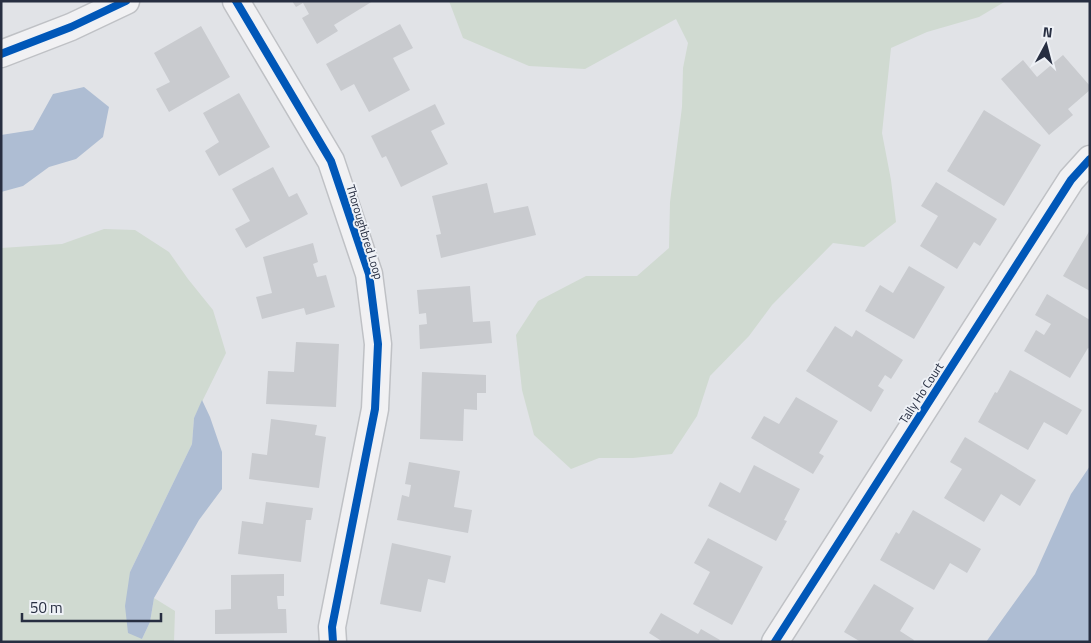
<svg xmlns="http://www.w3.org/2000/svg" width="1091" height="643" font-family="'Titillium Web',sans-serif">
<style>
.green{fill:#d0dad1}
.water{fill:#aebdd3}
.building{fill:#c9cbcf}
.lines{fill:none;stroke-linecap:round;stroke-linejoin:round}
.minor-casing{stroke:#bfc1c5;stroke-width:29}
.minor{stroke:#f1f1f3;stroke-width:26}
.cycleway-casing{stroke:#eef1f6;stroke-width:11}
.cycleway{stroke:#0057b8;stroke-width:8}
.labels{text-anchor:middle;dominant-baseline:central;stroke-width:4;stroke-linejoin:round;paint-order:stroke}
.street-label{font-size:12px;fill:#272e41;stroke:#eef1f6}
</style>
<rect width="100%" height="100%" fill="#e1e3e7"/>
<path class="green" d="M449 1H1006L979 17 927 32 891 48 882 133 891 180 896 222 864 247 833 243 772 305 749 336 710 376 697 416 672 454 633 458H599L571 469 534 435 522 390 516 335 538 301 586 276H637L669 248 670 202 682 107 683 68 688 43 676 19 585 69 529 66 463 38Z
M104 229 135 230 169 252 188 279 213 310 226 353 194 418 192 444 130 572 142 639 150 622 154 598 175 611 174 642H1V248L62 244Z"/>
<path class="water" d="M84 87 109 107 103 137 76 159 49 167 23 186 1 192V135L33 130 53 94Z
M202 400 210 417 222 452V489L199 520 154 598 150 622 142 639 128 633 125 606 130 572 192 444 194 418Z
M1090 466V642H986L1035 574 1071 494Z"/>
<path class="building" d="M292 1H373L334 25 338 31 317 44 302 18 309 14 303 3 296 7Z
M400 24 413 48 393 58 410 90 369 112 354 84 341 91 326 64Z
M201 26 230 77 169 112 156 89 170 82 154 53Z
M1063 55 1090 86V90L1068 109 1073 115 1049 135 1001 79 1023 60 1037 77Z
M239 93 270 147 219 176 205 151 219 142 203 113Z
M435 104 445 124 431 131 448 164 401 187 386 156 382 158 371 136Z
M984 110 1041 145 1004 206 947 171Z
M273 167 289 197 297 193 308 214 246 248 235 229 250 221 232 189Z
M936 182 997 219 980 246 974 242 957 269 920 246 938 216 921 206Z
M487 183 494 213 528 206 536 235 441 258 436 235 441 234 432 196Z
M1090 230V291L1063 276Z
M313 243 318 262 313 264 317 277 326 275 335 307 306 315 304 308 262 319 256 297 272 293 263 257Z
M909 266 945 287 914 339 865 311 880 285 893 293Z
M470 286 473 322 490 321 492 343 420 349 419 325 427 324 426 313 419 314 417 290Z
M1047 294 1090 320V349L1088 348 1070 378 1024 351 1036 330 1044 335 1051 324 1035 315Z
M835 326 852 337 856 330 903 360 891 379 885 375 878 386 884 390 871 412 806 371Z
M296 342 339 344 336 407 266 404 268 371 294 372Z
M1010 370 1082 410 1067 435 1044 422 1028 450 978 422 995 392 997 393Z
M422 372 486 375V393H477V410L464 409 463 441 420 439Z
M796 397 838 421 819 453 824 456 813 474 751 438 764 416 779 424Z
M271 419 317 425 315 435 326 437 319 488 249 479 252 453 267 455Z
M965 437 1036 480 1020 506 1001 494 984 522 944 498 962 469 950 462Z
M409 462 460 471 454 507 472 510 468 533 397 520 402 495 409 497 411 485 405 484Z
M754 465 800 489 784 520 787 521 776 541 708 506 720 482 740 493Z
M266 502 313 508 311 520H306L301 562 238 554 242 521 263 524Z
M913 510 981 549 967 573 950 563 934 590 880 560 896 532 899 534Z
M708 538 763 567 732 625 693 604 710 572 694 563Z
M392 543 451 556 445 583 428 579 421 612 380 604Z
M284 574V596H277L278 609H286L287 633 215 634V610L231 609V575Z
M874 584 914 608 900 631 914 640 913 642H861L844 632Z
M661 613 698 634 701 629 720 640 719 642H663L649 633Z"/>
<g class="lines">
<g class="minor-casing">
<path id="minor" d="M236 1 331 161 369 274 378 344 375 409 332 627 333 642
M1 54 71 27 126 1
M775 642 1071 180 1090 159"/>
</g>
<use href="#minor" class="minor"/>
<g class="cycleway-casing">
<path id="cycleway" d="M236 1 331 161 369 274 378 344 375 409 332 627 333 642
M1 54 71 27 126 1
M775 642 1071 180 1090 159"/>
</g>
<use href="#cycleway" class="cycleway"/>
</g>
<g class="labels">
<g class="street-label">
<text transform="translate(365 232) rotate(73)">Thoroughbred Loop</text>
<text transform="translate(921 393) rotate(-57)">Tally Ho Court</text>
</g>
</g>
<rect width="1091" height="643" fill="none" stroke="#272e41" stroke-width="5"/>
<g transform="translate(1046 45) rotate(7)" stroke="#eef1f6" stroke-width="4" paint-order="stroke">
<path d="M0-4L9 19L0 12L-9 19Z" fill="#272e41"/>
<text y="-8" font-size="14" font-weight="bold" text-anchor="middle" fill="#272e41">N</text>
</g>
<path d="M22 613v8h139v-8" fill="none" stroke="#272e41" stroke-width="2.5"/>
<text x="30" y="613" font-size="15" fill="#272e41" stroke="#eef1f6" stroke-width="4" paint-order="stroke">50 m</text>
</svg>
